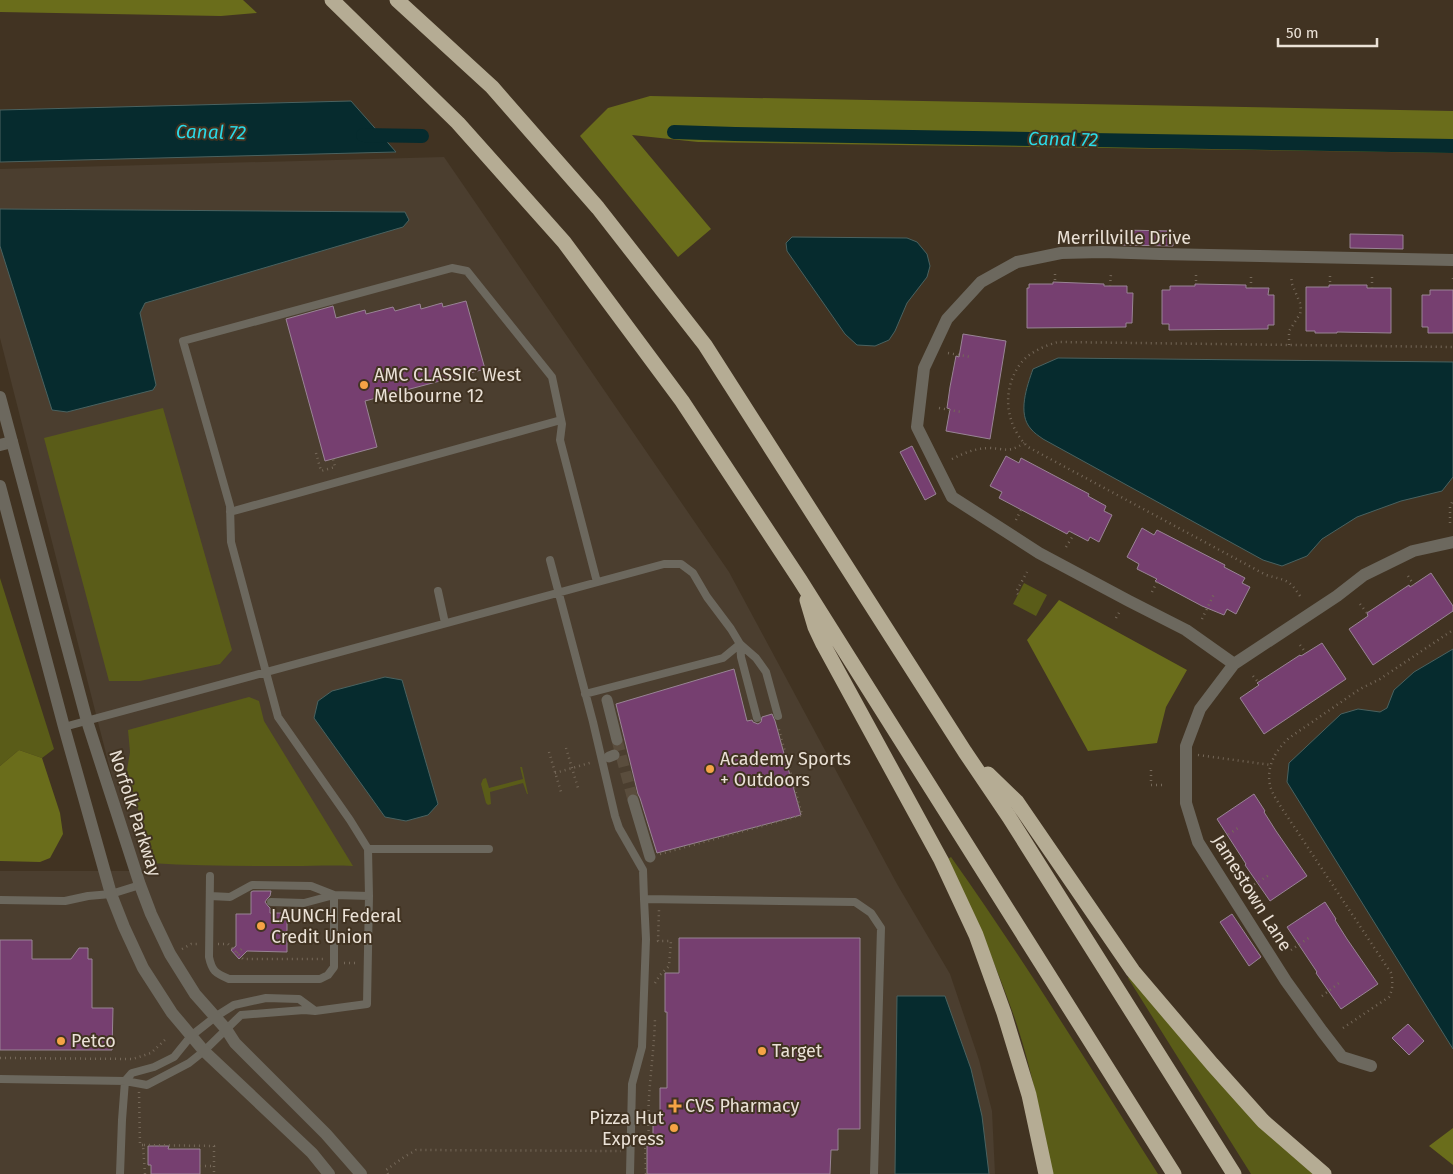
<svg xmlns="http://www.w3.org/2000/svg" width="1453" height="1174" font-family="'Fira Sans',sans-serif">
<style>
.commercial{fill:#4b3e2f}
.green{fill:#5a5c18}
.forest{fill:#6a6d1b}
.water{fill:#062b2e;stroke:#4a6260}
.lines{fill:none;stroke-linecap:round;stroke-linejoin:round}
.canal{stroke:#062b2e;stroke-width:14}
.building{fill:#763f70;stroke:#998495}
.pedestrian-tunnel{stroke:#5a4d3d;stroke-width:11;stroke-dasharray:11 5.5;stroke-linecap:butt}
.path{stroke:#756859;stroke-width:2.5;stroke-dasharray:1 4;stroke-linecap:butt}
.service{stroke:#6c685e;stroke-width:8}
.pedestrian{stroke:#6c685e;stroke-width:11}
.minor{stroke:#6c685e;stroke-width:12}
.tertiary{stroke:#6c685e;stroke-width:12}
.motorway{stroke:#b5ac94;stroke-width:15}
.poi-dot{fill:#f5a345;stroke:#413322;stroke-width:2}
.labels{text-anchor:middle;dominant-baseline:central;stroke-width:4;stroke-linejoin:round;paint-order:stroke}
.street-label{font-size:18px;fill:#eae1d6;stroke:#413322}
.poi-label{font-size:18px;fill:#eae1d6;stroke:#413322;text-anchor:start}
.water-label{font-size:19px;font-style:italic;fill:#2bdae7;stroke:#413322}
</style>
<rect width="100%" height="100%" fill="#413322"/>
<path class="commercial" d="M444 157 729 572 897 884 950 974 979 1060 992 1111 995 1174H0V871H136L0 338V169Z"/>
<path class="green" d="M163 408 232 650 220 664 140 681H109L44 438Z
M0 578 54 749 42 758 19 750 0 766Z
M1024 583 1047 595 1036 616 1013 604Z
M249 697 259 701 264 721 353 866C333 865 313 866 292 866 245 866 197 866 150 863L140 816 127 770 130 752 128 730Z
M520 767H522L528 794H527L523 783 490 792 491 804 488 805 486 803 481 784 483 779 486 778 489 788 523 779Z
M951 857C1024 960 1090 1067 1158 1174H1053C1042 1124 1033 1074 1017 1025 998 968 973 913 948 859Z
M1130 976 1316 1174H1251L1128 978Z"/>
<path class="forest" d="M0 0H243L257 13 221 16 0 12Z
M650 96 1453 111V153L698 142 632 135 711 229 678 257 580 136 608 108Z
M1059 600 1187 670 1166 707 1157 743 1088 751 1027 640Z
M19 750 42 758 60 813 63 834 50 858 40 862 0 861V766Z
M1453 1128V1165L1429 1146Z"/>
<path class="water" d="M351 101 396 152 0 162V110Z
M0 209 396 212H405L409 220 403 227 145 303 140 313 156 385 153 390 67 412 52 410 0 246Z
M792 237 907 238 917 242 927 254 930 266 927 277 907 303 895 331 889 340 875 346 857 345 845 334 787 251 786 243Z
M1058 358 1453 362V477L1442 491 1401 501 1357 517 1322 539 1307 556 1282 566 1263 560 1043 439C1039 436 1034 433 1031 429 1017 414 1027 386 1033 369Z
M1453 649V1049L1287 782 1289 763 1341 714 1358 709 1380 712 1387 708 1394 690 1414 672Z
M385 677 402 680 438 804 428 815 406 821 385 817 314 718 318 701 332 691Z
M897 996H945L971 1069 982 1116 989 1174H895Z"/>
<g class="lines">
<path class="canal" d="M674 132 735 134 1453 146
M363 135 422 136"/>
</g>
<path class="building" d="M1121 230 1173 231V246L1121 245Z
M1350 234 1403 235V249L1350 248Z
M1053 282 1104 284V286H1127V293H1133L1132 323H1126V327L1027 328V288H1029V284H1053Z
M1195 284 1246 285V288H1269L1268 295H1274V325H1268V329L1169 330V324H1162V290H1170V286H1195Z
M1329 285H1367V288H1391V333L1337 332V333H1315V331H1306V287H1329Z
M1430 290H1453V333H1428V327H1422V295H1430Z
M466 301 485 369 365 401 377 447 325 461 286 319 333 306 336 318 365 310 366 314 393 307 395 311 420 304 421 309 442 303 443 307Z
M963 334 1006 341 990 439 946 431 950 409 947 408 950 387 956 356 959 357Z
M912 446 936 494 925 500 900 452Z
M1006 456 1019 463 1021 458 1089 494 1088 496 1106 506 1104 511 1112 515 1099 542 1090 537 1088 541 1069 531 1067 534 999 498 1002 492 990 486Z
M1142 528 1154 535 1157 530 1225 565 1224 567 1245 578 1242 583 1250 587 1236 614 1227 609 1224 615 1202 606 1155 581 1157 579 1137 569 1139 564 1127 557Z
M1431 573 1453 606V611L1373 665 1349 629 1368 616 1367 613 1409 585 1410 587Z
M1322 643 1346 679 1264 734 1240 698 1259 685 1257 683 1300 655 1301 656Z
M734 669 747 721 752 720 753 722 758 724 761 722 762 717 772 714 775 721 801 815 657 853 640 798 638 794 616 704Z
M1254 794 1265 811 1264 812 1276 831 1307 876 1270 901 1245 865 1246 864 1217 819Z
M253 891H271L270 896 267 899 265 902 268 906 270 908V913H287V952L247 951 239 959 231 950 236 946V914H251V892Z
M1325 902 1336 919 1335 920 1347 939 1378 984 1341 1009 1316 973 1317 972 1287 927Z
M1232 914 1261 957 1249 966 1220 922Z
M679 938H860V1129H838V1150H831L830 1174H647V1142H653V1117L660 1118V1088H667V1012H665V973H679Z
M0 940H32V959H71L79 948H88V959H92V1008H113L112 1050H0Z
M1408 1024 1424 1041 1409 1055 1392 1038Z
M148 1146H169L168 1149H200V1174H151V1165H148Z"/>
<g class="lines">
<path class="pedestrian-tunnel" d="M617 740 633 800"/>
<path class="path" d="M1055 274V282
M1196 275V284
M1330 276V285
M1372 277V288
M1453 278V282
M1110 286 1111 273
M1251 288V275
M1289 345V331L1300 314 1301 310 1300 303 1292 284 1291 276
M948 353 971 357
M939 408 961 412
M316 453 321 471 335 467 333 459
M952 459C964 453 976 448 990 448 1006 449 1009 453 1024 443
M1016 520 1021 510
M1450 523V507L1453 500
M1066 547 1074 534
M1408 576 1414 585
M1152 592 1157 582
M1018 594 1016 592 1027 572
M1300 596C1288 578 1286 581 1266 575L1028 447C1005 425 1001 389 1021 363 1030 352 1044 346 1058 342L1453 347
M1360 604 1367 613
M1116 618 1120 611
M1202 619 1214 594
M1300 645 1306 653
M1253 676 1258 682
M566 748 578 788
M549 752 561 792
M1198 755 1271 765
M1151 770V785H1162
M555 773 593 762
M1220 840 1238 828
M660 854 802 815 778 726
M1250 887 1269 875
M218 944H228L243 959H324
M182 949 191 944H200
M1291 950 1310 937
M237 953 244 947
M344 963H357
M655 983 660 975 669 966 671 941H658L659 910
M1322 996 1339 983
M1343 1028 1389 997C1393 989 1393 982 1391 973L1283 810C1278 802 1272 794 1270 785 1266 766 1276 750 1289 738L1360 689 1380 679 1453 630
M0 1058 133 1059 151 1053 167 1038
M139 1092 140 1145H143
M200 1166H213
M145 1174 143 1145 214 1146V1174
M388 1174 386 1170 404 1157 416 1150 621 1151
M646 1174 645 1140 649 1137C646 1098 654 1058 655 1019"/>
<path class="service" d="M230 512 561 420
M550 560 593 722 615 816 619 828 643 870 644 899 646 939 642 1047 632 1084 630 1174
M438 591 445 623
M740 644 741 657 757 718
M585 694 723 658 740 644
M64 727 664 564H681L693 573 707 597 731 629 740 644 756 658 766 672 778 716
M368 849H489
M210 876 209 957C212 971 215 973 229 979H320L328 975 334 967V895
M210 896 230 897 252 885 311 886 334 895
M644 899 855 902 871 913 881 928 874 1174
M0 900 65 901 88 896 111 894 140 885
M271 902 304 903 334 895 369 896
M0 1079 125 1081 147 1085 189 1063 204 1051 241 1015 304 1010 315 1011 367 1004 369 896 368 849 350 820 278 717 231 542 230 506 183 341 452 268 467 271 552 377 562 424 560 440 597 582
M120 1174 122 1120 125 1081 132 1073 154 1067 174 1057 191 1036 215 1017 234 1005 266 998 299 999 314 1010"/>
<path class="pedestrian" d="M607 700 617 740
M609 757 614 755
M633 800 650 857"/>
<path class="minor" d="M0 445 12 442
M1234 664 1186 630 1129 601 1039 553 952 497 917 427 924 368 947 319 981 282 1017 262 1061 253 1102 252 1160 254 1453 260
M1371 1066 1342 1057 1322 1031 1286 981 1198 842 1186 803V746L1200 709 1234 664 1337 596 1364 575 1413 551 1453 542"/>
<path class="tertiary" d="M0 397 87 721 140 885 151 914 170 954 195 994 226 1029 235 1043 326 1134 361 1174
M0 486 64 727 111 894 124 927 143 968 172 1013 204 1051 312 1153 329 1174"/>
<path class="motorway" d="M332 0 458 123 564 242 682 401 800 580 1174 1174
M397 0 492 87 598 208 705 345 965 752 1009 817 1234 1174
M807 600 815 627 823 644 941 860 976 935 1004 1013 1029 1095 1046 1174
M988 774 1017 802 1133 971 1212 1064 1263 1121 1324 1174"/>
</g>
<g class="poi-dot">
<circle cx="364" cy="385" r="5"/>
<circle cx="710" cy="769" r="5"/>
<circle cx="261" cy="926" r="5"/>
<circle cx="61" cy="1041" r="5"/>
<circle cx="762" cy="1051" r="5"/>
<path d="M672.5 1098.5h5v5h5v5h-5v5h-5v-5h-5v-5h5z"/>
<circle cx="674" cy="1128" r="5"/>
</g>
<g class="labels">
<g class="street-label">
<text x="1124" y="238">Merrillville Drive</text>
<text transform="translate(135 813) rotate(72)">Norfolk Parkway</text>
<text transform="translate(1252 893) rotate(58)">Jamestown Lane</text>
</g>
<g class="poi-label">
<text x="374" y="375">AMC CLASSIC West<tspan x="374" dy="21">Melbourne 12</tspan></text>
<text x="720" y="759">Academy Sports<tspan x="720" dy="21">+ Outdoors</tspan></text>
<text x="271" y="916">LAUNCH Federal<tspan x="271" dy="21">Credit Union</tspan></text>
<text x="71" y="1041">Petco</text>
<text x="772" y="1051">Target</text>
<text x="685" y="1106">CVS Pharmacy</text>
<text x="664" y="1118" text-anchor="end">Pizza Hut<tspan x="664" dy="21">Express</tspan></text>
</g>
<g class="water-label">
<text transform="translate(211 132) rotate(1)">Canal 72</text>
<text transform="translate(1063 139) rotate(1)">Canal 72</text>
</g>
</g>
<path d="M1278 38v8h99v-8" fill="none" stroke="#eae1d6" stroke-width="2.5"/>
<text x="1286" y="38" font-size="15" fill="#eae1d6" stroke="#413322" stroke-width="4" paint-order="stroke">50 m</text>
</svg>
